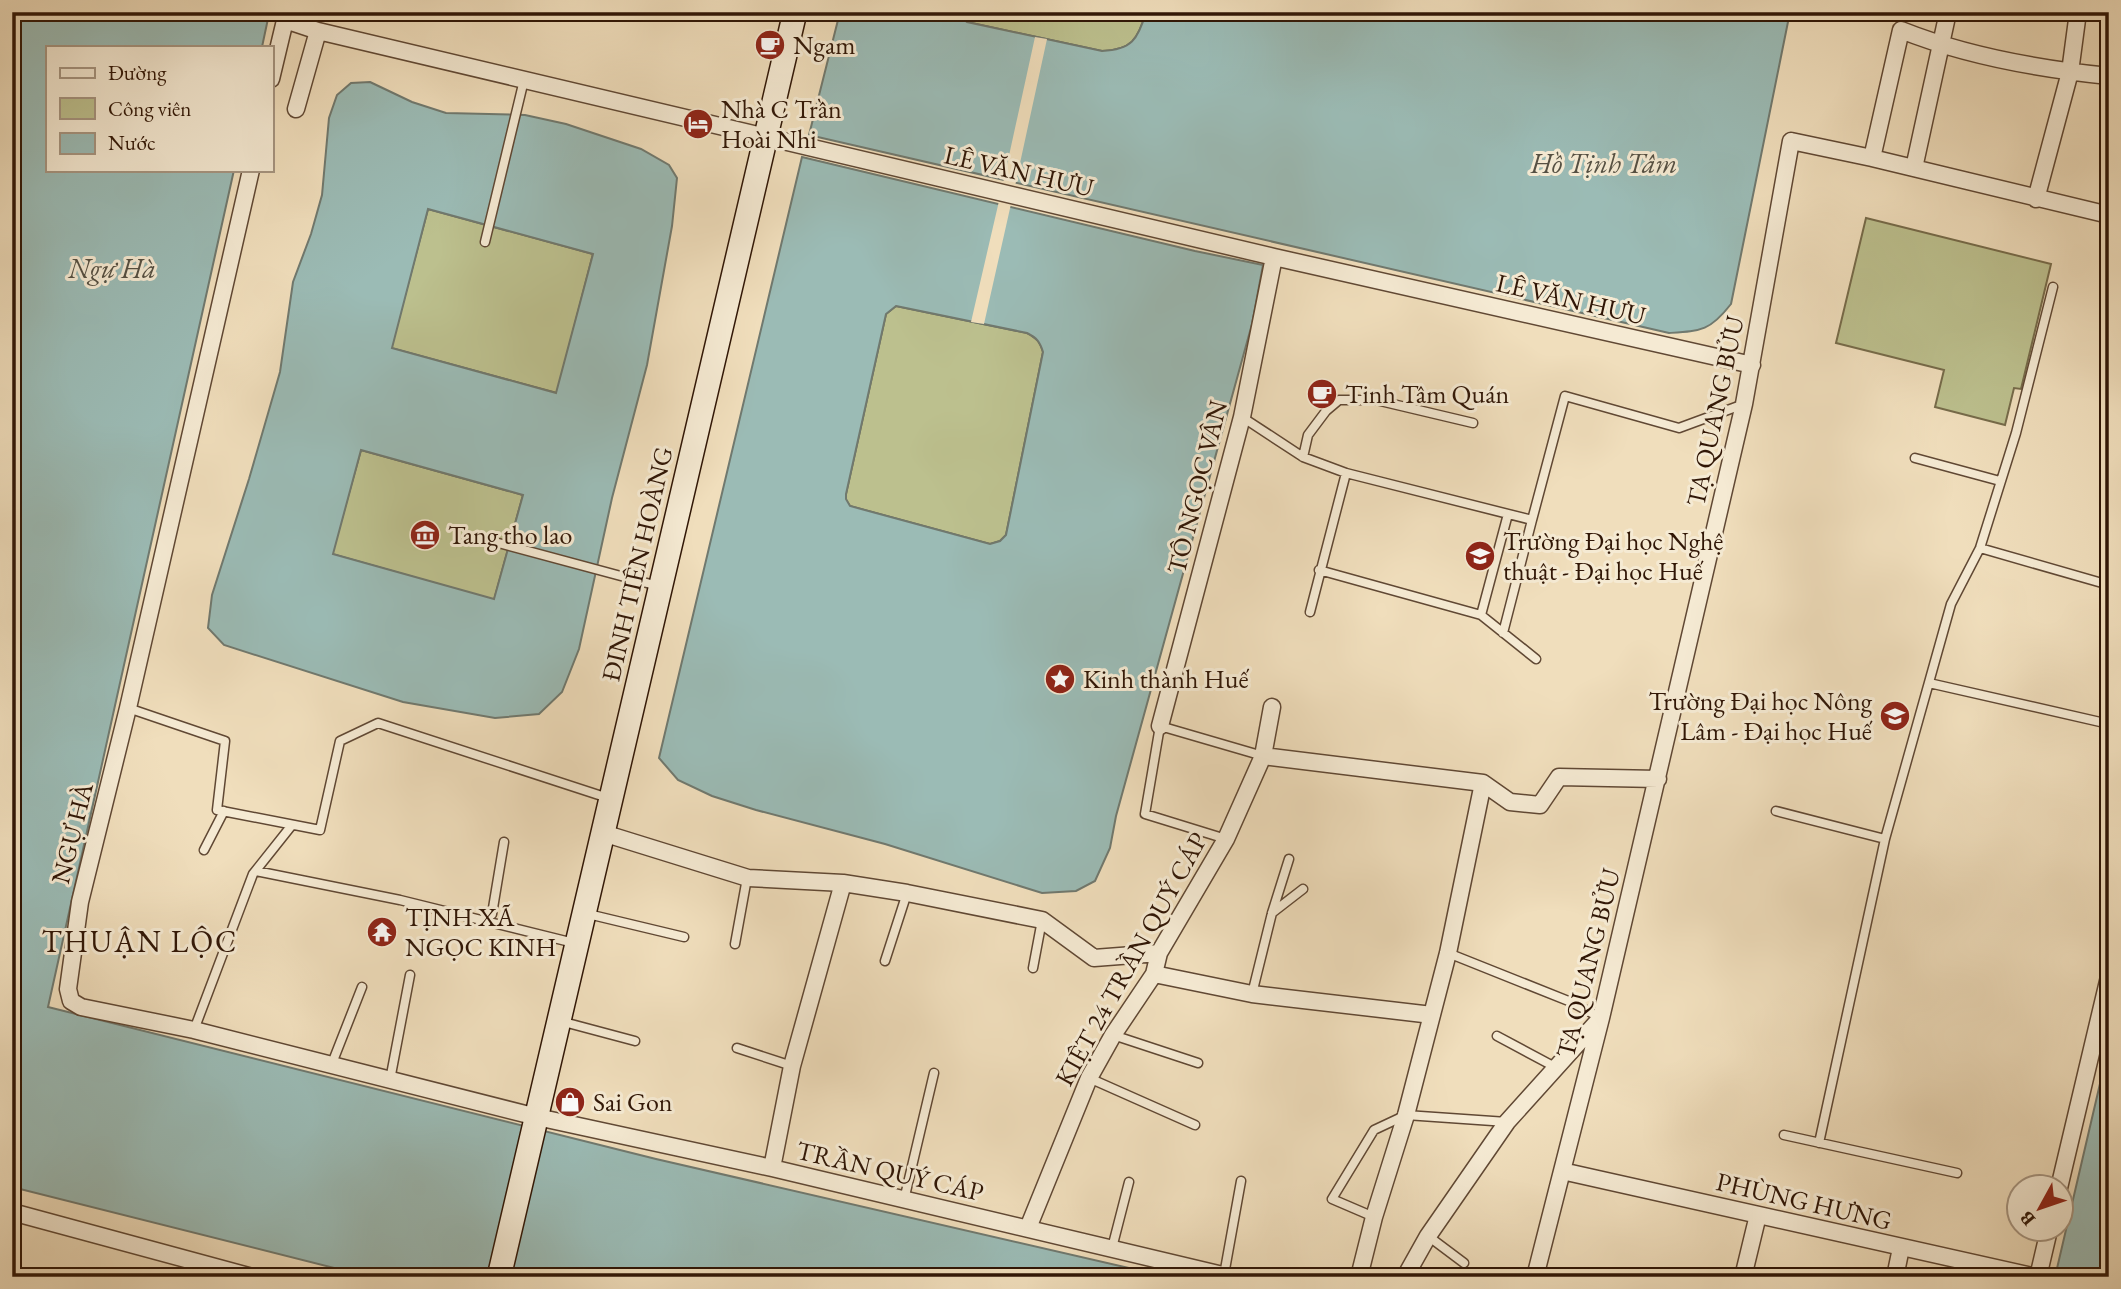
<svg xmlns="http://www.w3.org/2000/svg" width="2121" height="1289" font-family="'EB Garamond',serif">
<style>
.green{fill:#bcc08e;stroke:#766b4a;stroke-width:2}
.water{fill:#9bbbb5;stroke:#70796f;stroke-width:2;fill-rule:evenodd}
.pier{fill:#f0debc}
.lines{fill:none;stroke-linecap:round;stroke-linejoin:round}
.lane-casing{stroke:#604834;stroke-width:11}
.street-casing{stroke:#604834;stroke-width:19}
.secondary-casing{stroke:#301606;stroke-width:26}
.lane{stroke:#f5ead3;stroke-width:8}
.street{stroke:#f5ead3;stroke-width:16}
.secondary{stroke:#f5ead3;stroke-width:23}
.labels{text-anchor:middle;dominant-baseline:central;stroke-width:6;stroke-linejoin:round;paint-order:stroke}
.poi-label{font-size:26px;fill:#301606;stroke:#f5ead3;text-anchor:start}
.street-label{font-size:26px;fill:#301606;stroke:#f5ead3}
.water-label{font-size:28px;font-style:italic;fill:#555043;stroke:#f5ead3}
.quarter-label{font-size:30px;letter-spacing:2px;fill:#301606;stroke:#f5ead3}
</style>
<rect width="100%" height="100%" fill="#f0debc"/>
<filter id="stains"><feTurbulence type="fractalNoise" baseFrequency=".00286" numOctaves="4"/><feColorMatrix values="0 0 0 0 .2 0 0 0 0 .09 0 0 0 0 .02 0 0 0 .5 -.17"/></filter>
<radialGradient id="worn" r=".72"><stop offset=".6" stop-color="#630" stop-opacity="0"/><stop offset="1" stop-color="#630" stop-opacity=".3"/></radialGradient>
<path class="green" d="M956 12H1146C1138 40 1131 50 1102 51L967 22Z
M428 209 593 254 557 393 391 348Z
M1866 218 2051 264 2021 389 2014 388 2005 425 1935 407 1944 370 1836 343Z
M896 306 1027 333C1037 338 1040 342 1043 352L1006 535 1000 541 990 544 850 506 846 500V494L886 314Z
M361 450 523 495 494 600 332 554Z"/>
<path class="water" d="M12 12H269V14L262 47H47V170H234L48 1007 656 1159 1168 1277H370L12 1187V209L21 137 12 128Z
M840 12H956L967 22 1102 51C1131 50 1138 40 1146 12H1790L1731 304C1710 331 1701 331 1669 333L809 135Z
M370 82 412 102 446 113 525 115 566 124 641 149 669 165 677 178 672 226 647 365 612 498 579 649 562 692 539 714 495 718 403 702 224 645 208 628 212 595 249 479 280 372 293 282 311 234 322 195 329 118 337 95 351 83ZM428 209 593 254 556 393 392 348ZM361 450 523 495 494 599 333 554Z
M802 157 1195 251 1263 265 1252 324 1116 816 1110 848 1095 881 1076 891 1042 893 885 844 756 810 712 796 678 780 659 758ZM896 306 1027 333C1037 338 1040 342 1043 352L1006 535 1000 541 990 544 850 506 846 499V494L886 314Z
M2109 1045V1277H2055Z"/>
<path class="pier" d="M1035 37 1047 39 1015 186 1003 183Z
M999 201 1011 204 984 324 971 322Z"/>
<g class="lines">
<g class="lane-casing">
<path id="lane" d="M485 242 524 80
M1242 417 1303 457 1346 473 1532 520 1565 396 1679 428 1744 404
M1303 457 1308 435 1326 411 1339 400H1376L1473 423
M1915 458 2000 481
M491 541 658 586
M1980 548 2109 585
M1319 570 1481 615 1536 659
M1310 612 1346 473
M1481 615 1508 514
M1503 633 1532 520
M1929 683 2109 724
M128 708 225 741 217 810 320 830 340 741 378 723 608 798
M1776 811 1885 839
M1226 839 1145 814 1160 726 1263 756
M204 850 224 811
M256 871 400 900 574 943
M1272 913 1303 889
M492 914 504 842
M588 914 684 937
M735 944 747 878
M1448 953 1571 1002 1601 1018
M885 961 907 893
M1033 968 1042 920
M1252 994 1272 913 1289 859
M560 1021 635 1041
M194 1030 253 874 292 825
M1113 1035 1198 1063
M1497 1036 1555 1067
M737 1048 792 1066
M331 1066 362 987
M1089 1078 1195 1125
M390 1080 410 975
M1784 1135 1957 1173
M1819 1143 1885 839 1951 604 1980 548 2016 433 2053 287
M904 1200 934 1073
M1374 1217 1332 1199 1374 1130 1406 1115 1507 1122
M1428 1236 1464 1263
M1112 1248 1129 1182
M1224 1275 1241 1181"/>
</g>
<g class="street-casing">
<path id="street" d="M285 20 318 31 1274 257 1752 365
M271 79 287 12
M296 109 318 31
M1872 158 1901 30C1966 56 2039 69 2109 76
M1914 168 1948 12
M251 170 128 708 80 902 68 989 71 1001 81 1007 194 1030 537 1117 772 1168 1231 1277
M2036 199 2070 72 2078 12
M1160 726 1242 417 1274 257
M1263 756 1483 783 1510 802 1540 805 1559 777 1658 779
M603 833 748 878 843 883 907 893 1042 920 1094 958 1159 953
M1154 974 1252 994 1432 1015
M772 1168 792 1066 843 883
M1562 1171 2036 1277
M2059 1188 2109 977
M12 1212 252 1277
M1028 1228 1089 1078 1113 1035 1154 974 1159 953 1226 839 1263 756 1272 707
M1359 1277 1374 1217 1406 1115 1448 953 1483 783
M1405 1277 1428 1236 1507 1122 1599 1020
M1535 1277 1601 1018 1744 404 1791 141 1872 158 2109 215
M1743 1277 1758 1215
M1895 1277 1901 1248
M2038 1277 2049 1230"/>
</g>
<g class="secondary-casing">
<path id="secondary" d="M499 1277 795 12"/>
</g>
<use href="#lane" class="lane"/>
<use href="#street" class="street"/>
<use href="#secondary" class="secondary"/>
</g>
<defs>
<g id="cafe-disc" transform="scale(1.575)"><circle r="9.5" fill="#8f2418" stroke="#f5ead3"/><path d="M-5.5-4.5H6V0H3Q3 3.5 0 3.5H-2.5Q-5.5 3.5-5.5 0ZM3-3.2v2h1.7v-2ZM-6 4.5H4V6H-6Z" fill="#fff"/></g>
<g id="hotel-disc" transform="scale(1.575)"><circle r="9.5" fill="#8f2418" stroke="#f5ead3"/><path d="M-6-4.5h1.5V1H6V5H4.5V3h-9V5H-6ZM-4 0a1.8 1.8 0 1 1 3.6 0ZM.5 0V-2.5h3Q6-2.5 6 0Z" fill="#fff"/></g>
<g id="museum-disc" transform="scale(1.575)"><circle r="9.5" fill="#8f2418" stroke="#f5ead3"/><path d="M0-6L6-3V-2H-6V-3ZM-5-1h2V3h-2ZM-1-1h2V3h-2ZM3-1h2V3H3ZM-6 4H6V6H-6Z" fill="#fff"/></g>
<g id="university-disc" transform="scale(1.575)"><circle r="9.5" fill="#8f2418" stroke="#f5ead3"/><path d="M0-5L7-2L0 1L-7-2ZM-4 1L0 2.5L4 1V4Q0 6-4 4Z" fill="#fff"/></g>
<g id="sight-disc" transform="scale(1.575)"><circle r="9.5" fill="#8f2418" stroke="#f5ead3"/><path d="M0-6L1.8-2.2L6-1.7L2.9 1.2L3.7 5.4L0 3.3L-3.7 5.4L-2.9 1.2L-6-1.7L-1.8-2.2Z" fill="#fff"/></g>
<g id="temple-disc" transform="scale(1.575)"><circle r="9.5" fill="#8f2418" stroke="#f5ead3"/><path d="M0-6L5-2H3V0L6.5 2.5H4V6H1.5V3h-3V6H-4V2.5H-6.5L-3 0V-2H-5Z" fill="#fff"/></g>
<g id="shop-disc" transform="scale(1.575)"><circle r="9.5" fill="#8f2418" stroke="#f5ead3"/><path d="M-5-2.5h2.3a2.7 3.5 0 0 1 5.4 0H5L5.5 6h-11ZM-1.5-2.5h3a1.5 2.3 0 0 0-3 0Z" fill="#fff"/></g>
</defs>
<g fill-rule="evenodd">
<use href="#cafe-disc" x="770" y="45"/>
<use href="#hotel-disc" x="698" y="124"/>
<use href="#cafe-disc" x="1322" y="394"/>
<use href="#museum-disc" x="425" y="535"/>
<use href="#university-disc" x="1480" y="556"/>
<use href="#sight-disc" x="1060" y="679"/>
<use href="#university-disc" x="1895" y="716"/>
<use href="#temple-disc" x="382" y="932"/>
<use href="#shop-disc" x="570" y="1102"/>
</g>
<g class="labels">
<g class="poi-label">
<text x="793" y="45">Ngam</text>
<text x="721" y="109">Nhà C Trần<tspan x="721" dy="30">Hoài Nhi</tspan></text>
<text x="1345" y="394">Tinh Tâm Quán</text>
<text x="448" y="535">Tang tho lao</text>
<text x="1503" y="541">Trường Đại học Nghệ<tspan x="1503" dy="30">thuật - Đại học Huế</tspan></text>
<text x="1083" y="679">Kinh thành Huế</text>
<text x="1872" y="701" text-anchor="end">Trường Đại học Nông<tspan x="1872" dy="30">Lâm - Đại học Huế</tspan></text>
<text x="405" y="917">TỊNH XÃ<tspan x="405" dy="30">NGỌC KINH</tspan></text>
<text x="593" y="1102">Sai Gon</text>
</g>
<g class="street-label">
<text transform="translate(1019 171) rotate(13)">LÊ VĂN HƯU</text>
<text transform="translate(1571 299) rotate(13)">LÊ VĂN HƯU</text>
<text transform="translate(1715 411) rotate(-78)">TẠ QUANG BỬU</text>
<text transform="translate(1197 487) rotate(-76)">TÔ NGỌC VÂN</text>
<text transform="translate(637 564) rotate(-77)">ĐINH TIÊN HOÀNG</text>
<text transform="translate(72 833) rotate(-76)">NGỰ HÀ</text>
<text transform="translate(1131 959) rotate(-61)">KIỆT 24 TRẦN QUÝ CÁP</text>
<text transform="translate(1588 963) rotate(-76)">TẠ QUANG BỬU</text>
<text transform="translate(890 1171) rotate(13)">TRẦN QUÝ CÁP</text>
<text transform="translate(1804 1201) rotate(13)">PHÙNG HƯNG</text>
</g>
<g class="water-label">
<text x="1604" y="163">Hồ Tịnh Tâm</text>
<text x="112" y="268">Ngự Hà</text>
</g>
<g class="quarter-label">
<text x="140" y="941">THUẬN LỘC</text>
</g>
</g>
<rect width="2121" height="1289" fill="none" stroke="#f0debc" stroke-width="42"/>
<rect x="14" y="14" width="2093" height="1261" fill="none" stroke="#301606" stroke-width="3.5"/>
<rect x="21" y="21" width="2079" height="1247" fill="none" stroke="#301606" stroke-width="2"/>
<rect x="46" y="46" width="228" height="126" fill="#f5ead3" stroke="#a69581" stroke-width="2"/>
<rect x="60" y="68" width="35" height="10" fill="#f5ead3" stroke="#a69581" stroke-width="2"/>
<text x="108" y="80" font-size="21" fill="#301606">Đường</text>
<rect x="60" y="98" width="35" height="21" fill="#bcc08e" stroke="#a69581" stroke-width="2"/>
<text x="108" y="116" font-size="21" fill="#301606">Công viên</text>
<rect x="60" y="133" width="35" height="21" fill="#9bbbb5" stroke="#a69581" stroke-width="2"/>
<text x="108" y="150" font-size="21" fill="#301606">Nước</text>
<g transform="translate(2040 1208) rotate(230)"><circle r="33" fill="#f5ead3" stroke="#a69581" stroke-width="2"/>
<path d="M0-5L12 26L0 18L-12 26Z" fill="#8f2418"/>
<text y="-10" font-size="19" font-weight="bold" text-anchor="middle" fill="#301606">B</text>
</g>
<rect width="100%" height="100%" filter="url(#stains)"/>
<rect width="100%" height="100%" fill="url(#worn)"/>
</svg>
